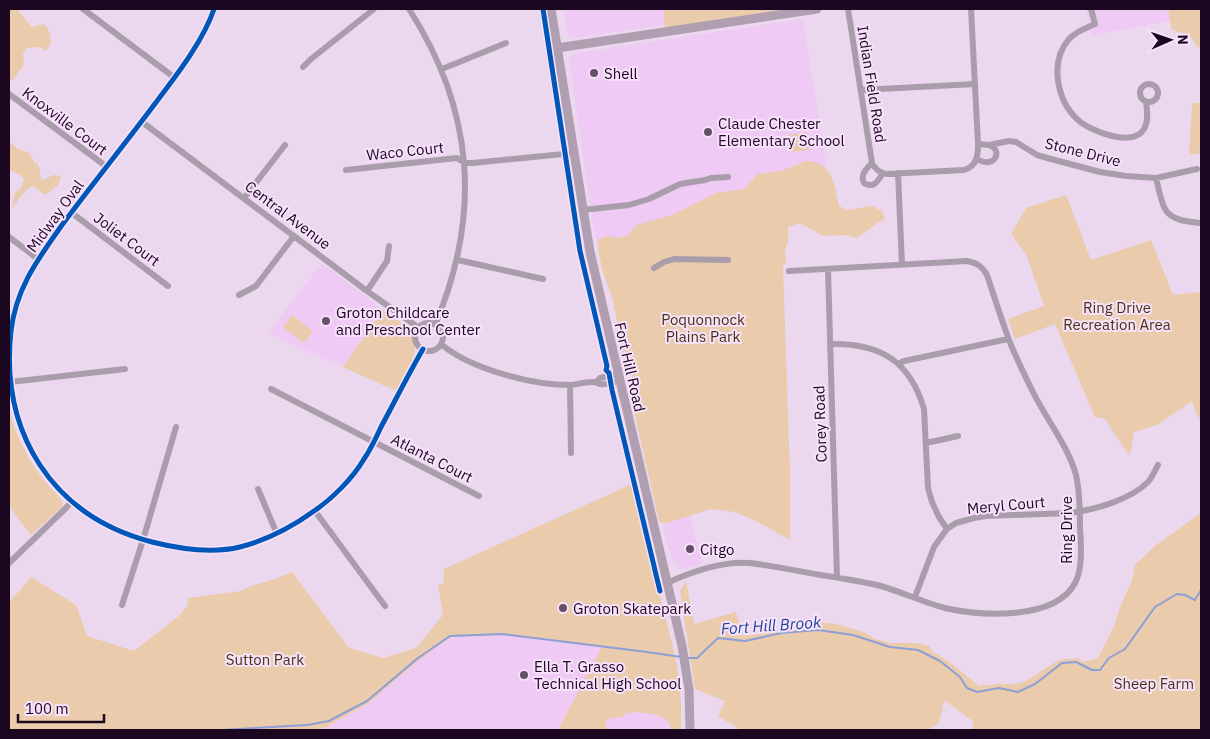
<svg xmlns="http://www.w3.org/2000/svg" width="1210" height="739" font-family="'IBM Plex Sans',sans-serif">
<style>
.built{fill:#efcaf4}
.green{fill:#eacbab}
.lines{fill:none;stroke-linecap:round;stroke-linejoin:round}
.stream{stroke:#8c9fd6;stroke-width:2}
.minor{stroke:#aa9dab;stroke-width:6}
.major{stroke:#af9fb0;stroke-width:9}
.cycleway-casing{stroke:#f8e1fb;stroke-width:8}
.cycleway{stroke:#0057b8;stroke-width:5}
.poi-dot{fill:#645067;stroke:#f8e1fb;stroke-width:2}
.labels{text-anchor:middle;dominant-baseline:central;stroke-width:4;stroke-linejoin:round;paint-order:stroke}
.poi-label{font-size:15px;fill:#1b071f;stroke:#f8e1fb;text-anchor:start}
.street-label{font-size:15px;fill:#1b071f;stroke:#f8e1fb}
.park-label{font-size:15px;fill:#463411;stroke:#f8e1fb}
.water-label{font-size:16px;font-style:italic;fill:#1b4495;stroke:#f8e1fb}
</style>
<rect width="100%" height="100%" fill="#ebd8ee"/>
<path class="built" d="M563 9H663L665 25 573 38 569 36 567 32Z
M1085 9H1168L1170 21 1108 32 1093 37Z
M803 19 834 214 601 261 593 223 569 59 570 57 577 53Z
M322 263 383 310 343 367 268 333Z
M690 515 702 564 678 570 677 567 672 560 663 526 664 524Z
M504 635 586 645 676 659 681 703V730H625L619 729 618 730H309L325 727 451 637Z"/>
<path class="green" d="M9 9H18L20 13 32 27 44 24C51 32 54 42 46 51L40 47 26 48 23 54 24 64 13 80H9Z
M663 9H818L666 28 664 27 665 26Z
M1168 9H1201V47L1198 48 1190 35 1172 30Z
M1192 103H1201V153L1189 155Z
M807 132 809 150 791 152 789 135Z
M9 141 18 149 29 153 35 163H37L39 167 41 180C48 180 53 171 61 177L58 185 45 195 43 194 34 186C23 190 19 199 13 208L12 207 15 193 21 188 24 179C21 174 15 172 9 170Z
M806 161C832 160 835 187 839 206L847 210 872 206 882 211 885 219 876 224 857 238 844 235 823 236 800 223 788 227V240L785 250 786 264 783 265 790 474V540L758 522 735 512 711 509 664 524 659 521 630 394C630 387 631 387 632 382 634 374 628 365 624 359L613 300 602 269 598 248 599 239 607 236H610L616 238 627 236 637 225 672 215 716 193 745 189 757 174 781 171Z
M1066 195 1091 260 1151 240 1173 295 1201 292V420L1197 415 1192 401 1157 425 1134 432 1130 455 1124 448 1105 419 1095 417 1055 324 1015 339 1008 319 1044 306 1026 254 1011 234 1026 208Z
M383 310C392 317 405 323 411 332 423 350 405 375 396 391L343 367Z
M292 315 313 331 304 343 283 327Z
M9 409C15 434 27 458 43 479 49 487 58 494 63 502L62 507 31 535 9 506Z
M632 484 676 659 681 703V730H673C671 728 670 725 669 723 660 712 639 712 626 713L622 717C612 718 603 717 606 730H558L602 647 504 635 451 637 419 660 369 703 325 728 309 730H9V603L31 577 76 605 87 636 134 651 179 616 187 606 188 598 241 591 248 587 275 579 292 572 349 648 383 658 416 648 443 615 438 585 443 584 444 569Z
M1201 513V730H971L974 722 944 700C940 715 944 725 926 730H741L718 716 725 701 695 689 680 591 686 581 694 624 736 612 743 636 792 630 809 622 827 623 836 624 864 632 875 639 891 643H916L929 646 933 652 948 661 979 686 999 684H1015L1024 682 1059 660 1078 658 1083 662 1098 658 1114 627 1119 610 1132 580 1135 565 1156 545Z"/>
<g class="lines">
<path class="stream" d="M688 658H697L718 638 745 641 782 633 818 630 853 635 890 647 918 650 940 661 960 677 967 688 977 692 999 688 1018 692 1035 684 1062 663 1076 662 1092 670H1100L1109 658 1125 649 1155 607 1177 594 1185 595 1195 600 1201 590
M222 730 307 725 329 721 367 701 418 658 450 636 502 634 647 652 681 657"/>
<path class="minor" d="M83 9 175 78
M214 9C204 39 179 72 160 97 128 140 94 182 62 225 38 259 16 288 11 331 0 433 52 516 152 542 180 549 211 554 240 547 267 540 292 527 314 511 332 499 353 478 364 459 371 449 376 438 381 427 395 401 408 375 423 349
M409 9C474 110 482 214 435 325
M848 9 872 163C875 169 879 173 887 174L964 170C977 166 978 156 978 144L971 9
M1091 9 1095 24C1086 28 1076 31 1069 39 1049 62 1057 101 1078 120 1090 131 1133 148 1144 129 1149 121 1147 110 1146 102
M303 67 311 59 374 9
M442 69 506 43
M1140 93a9 9 0 1 1 18 0a9 9 0 1 1-18 0Z
M861 90 975 84
M9 94 107 167
M142 122 367 291 419 328
M978 144 989 145 1009 141 1016 142 1037 155 1051 159 1100 172 1126 176 1156 178 1197 169
M977 159C996 170 1003 149 989 145
M872 163C866 169 860 175 864 183 874 189 878 181 883 173
M346 170 457 158 465 163H473L574 153
M898 173 902 264
M1156 178C1158 186 1161 202 1165 209 1172 221 1189 222 1201 223
M244 198 285 145
M582 210 629 205 649 199 680 184 705 180 711 178 728 177
M72 213 168 286
M9 237 38 259
M458 260 543 279
M654 268 664 262 674 259 728 260
M828 269 837 577
M367 291 387 261 389 246
M239 295 256 286 294 236
M415 337a14 14 0 1 1 28 0a14 14 0 1 1-28 0Z
M441 344C470 369 532 385 571 385 578 384 586 382 593 382 596 382 598 383 600 384 606 385 614 382 619 381
M831 344C880 343 910 361 924 409L928 488 932 502 939 517 947 529
M898 364 904 361 1008 339
M10 382 125 369
M596 382 600 378 618 374
M570 385 571 453
M271 389 479 496
M926 443 958 436
M258 489 277 534
M315 511 385 606
M9 563 66 508 71 502
M667 583C693 571 722 561 750 563 774 566 798 571 821 575 840 578 859 581 877 585 900 591 922 602 945 608 980 616 1055 621 1075 583 1083 569 1081 543 1080 527 1080 510 1080 492 1076 475 1069 448 1047 420 1034 394 1025 376 1016 358 1009 340 1001 318 994 296 987 275 982 266 977 263 967 261L789 271
M915 597 934 547 947 529 956 523 974 518 986 516 1069 513C1094 510 1130 500 1148 482 1152 478 1155 470 1158 465
M122 605 143 540 176 427"/>
<path class="major" d="M551 9 590 252 682 646 689 689 690 730
M557 48 817 9"/>
<g class="cycleway-casing">
<path id="cycleway" d="M214 9C204 39 179 72 160 97 128 140 94 182 62 225 38 259 16 288 11 331 0 433 52 516 152 542 180 549 211 554 240 547 267 540 292 527 314 511 332 499 353 478 364 459 371 449 376 438 381 427 395 401 408 375 423 349
M543 9 580 251 607 366 606 370 609 373 612 390 654 566C656 575 658 583 660 591"/>
</g>
<use href="#cycleway" class="cycleway"/>
</g>
<g class="poi-dot">
<circle cx="594" cy="73" r="5"/>
<circle cx="708" cy="132" r="5"/>
<circle cx="326" cy="321" r="5"/>
<circle cx="690" cy="549" r="5"/>
<circle cx="563" cy="608" r="5"/>
<circle cx="524" cy="675" r="5"/>
</g>
<g class="labels">
<g class="poi-label">
<text x="604" y="73">Shell</text>
<text x="718" y="123">Claude Chester<tspan x="718" dy="17">Elementary School</tspan></text>
<text x="336" y="312">Groton Childcare<tspan x="336" dy="17">and Preschool Center</tspan></text>
<text x="700" y="549">Citgo</text>
<text x="573" y="608">Groton Skatepark</text>
<text x="534" y="666">Ella T. Grasso<tspan x="534" dy="17">Technical High School</tspan></text>
</g>
<g class="street-label">
<text transform="translate(872 84) rotate(81)">Indian Field Road</text>
<text transform="translate(65 121) rotate(37)">Knoxville Court</text>
<text transform="translate(405 151) rotate(-6)">Waco Court</text>
<text transform="translate(1083 152) rotate(14)">Stone Drive</text>
<text transform="translate(288 215) rotate(37)">Central Avenue</text>
<text transform="translate(55 216) rotate(-54)">Midway Oval</text>
<text transform="translate(127 239) rotate(37)">Joliet Court</text>
<text transform="translate(630 367) rotate(77)">Fort Hill Road</text>
<text transform="translate(820 424) rotate(-92)">Corey Road</text>
<text transform="translate(432 458) rotate(27)">Atlanta Court</text>
<text transform="translate(1006 505) rotate(-5)">Meryl Court</text>
<text transform="translate(1066 530) rotate(-90)">Ring Drive</text>
</g>
<g class="park-label">
<text x="1117" y="307">Ring Drive<tspan x="1117" dy="17">Recreation Area</tspan></text>
<text x="703" y="319">Poquonnock<tspan x="703" dy="17">Plains Park</tspan></text>
<text x="265" y="659">Sutton Park</text>
<text x="1154" y="683">Sheep Farm</text>
</g>
<g class="water-label">
<text transform="translate(771 625) rotate(-4)">Fort Hill Brook</text>
</g>
</g>
<rect width="1210" height="739" fill="none" stroke="#1b071f" stroke-width="20"/>
<g transform="translate(1170 40) rotate(88)" stroke="#f8e1fb" stroke-width="4" paint-order="stroke">
<path d="M0-4L9 19L0 12L-9 19Z" fill="#1b071f"/>
<text y="-8" font-size="14" font-weight="bold" text-anchor="middle" fill="#1b071f">N</text>
</g>
<path d="M18 714v8h86v-8" fill="none" stroke="#1b071f" stroke-width="2.5"/>
<text x="25" y="714" font-size="15" fill="#1b071f" stroke="#f8e1fb" stroke-width="4" paint-order="stroke">100 m</text>
</svg>
